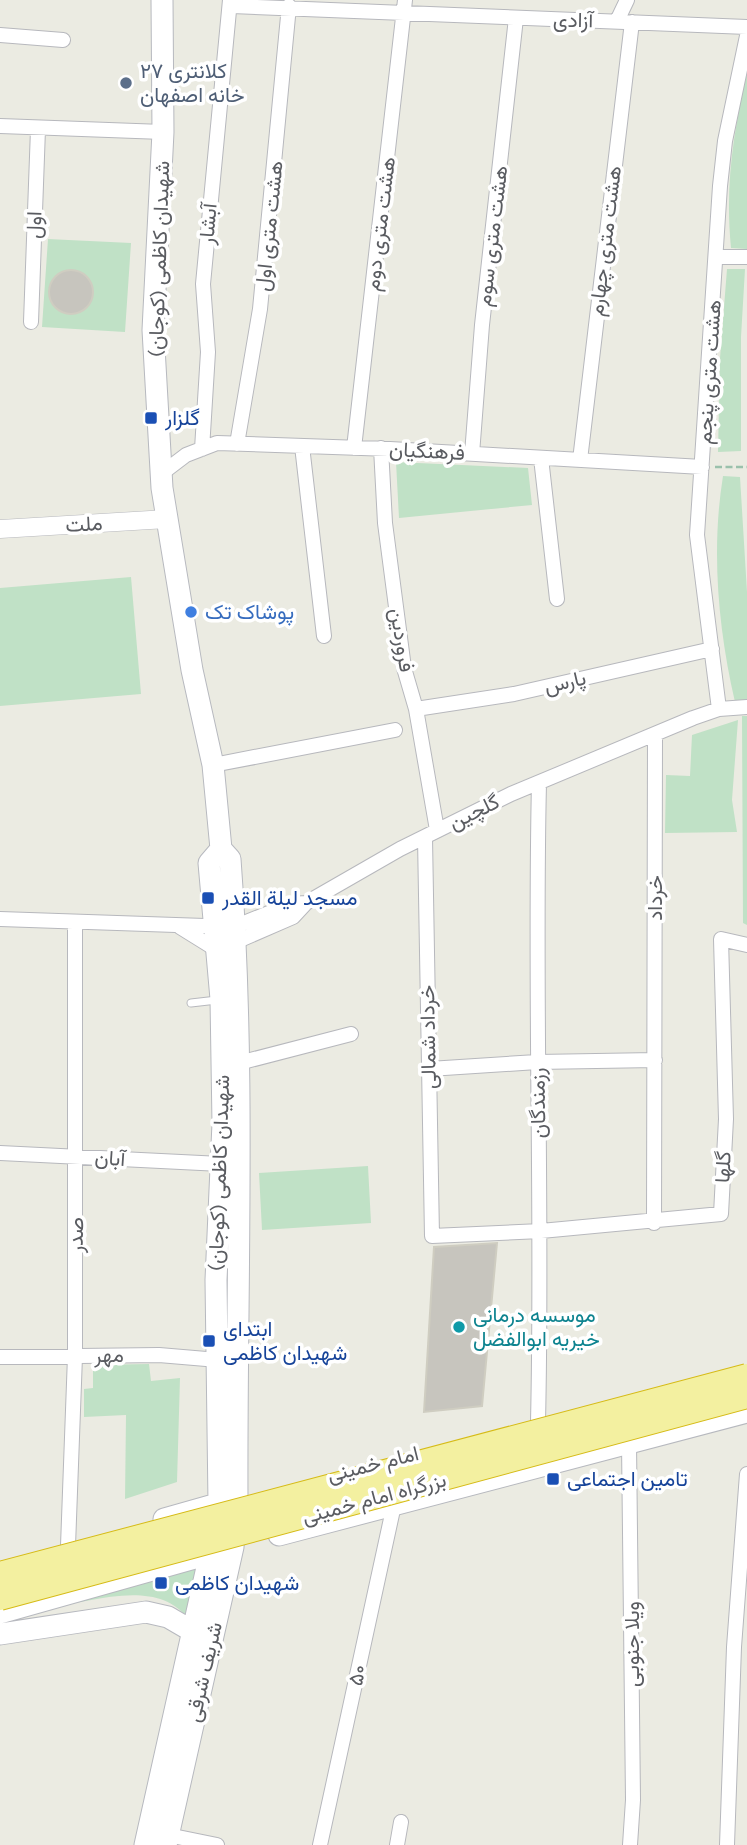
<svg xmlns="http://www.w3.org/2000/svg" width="747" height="1845" font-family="Karla,Vazirmatn,sans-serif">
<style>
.green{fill:#c0e1c6}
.building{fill:#c7c5be;stroke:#cfcdc1;stroke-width:2}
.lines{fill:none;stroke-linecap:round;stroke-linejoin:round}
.service-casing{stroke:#b7b8bd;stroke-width:9}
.minor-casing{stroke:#b7b8bd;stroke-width:16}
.tertiary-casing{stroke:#b7b8bd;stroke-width:19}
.secondary-casing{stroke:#b7b9bf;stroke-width:23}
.path{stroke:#9ac1ac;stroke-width:2.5;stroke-dasharray:7 3.5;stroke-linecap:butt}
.service{stroke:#fff;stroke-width:7}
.minor{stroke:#fff;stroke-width:14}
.tertiary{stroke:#fff;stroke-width:18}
.secondary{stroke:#fff;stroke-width:21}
.trunk-bridge-casing{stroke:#d6bb17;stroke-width:26;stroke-linecap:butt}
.trunk-bridge{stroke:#f3f0a0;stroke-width:24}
.service-dot{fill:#5c6f8a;stroke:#fff;stroke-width:2.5}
.transit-dot{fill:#1a4fb4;stroke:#fff;stroke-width:2.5}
.shop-dot{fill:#3f7fe0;stroke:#fff;stroke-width:2.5}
.culture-dot{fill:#0f9aa8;stroke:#fff;stroke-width:2.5}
.labels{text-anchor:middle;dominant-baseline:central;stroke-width:7;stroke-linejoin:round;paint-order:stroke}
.street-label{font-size:21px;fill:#5a5c61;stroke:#fff}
.service-label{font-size:21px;fill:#4e5e75;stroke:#fff;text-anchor:start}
.transit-label{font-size:21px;fill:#164399;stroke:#fff;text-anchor:start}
.shop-label{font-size:21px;fill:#366cbe;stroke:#fff;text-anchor:start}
.culture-label{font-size:21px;fill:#0d838f;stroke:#fff;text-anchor:start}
</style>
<rect width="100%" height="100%" fill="#ebebe2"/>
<path class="green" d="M747 73V249L731 248C725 185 733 134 747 73Z
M48 239 131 243 125 332 42 327Z
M727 269H745L741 337V451L718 452 720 358Z
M396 462 528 468 532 505 399 518Z
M723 476 740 477 747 592V700L735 702C718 628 711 550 723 476Z
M131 577 141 694 0 706V588Z
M742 716H747V925L743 923Z
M738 720 732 800 737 832 665 833 666 775 690 776 692 735Z
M368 1166 371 1223 262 1230 259 1173Z
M149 1364 151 1381 180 1378 177 1482 125 1499 126 1415 84 1417V1389L93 1388V1365Z
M201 1566 188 1619C158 1577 91 1602 47 1608Z"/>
<path class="building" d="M49 292a22 22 0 1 1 44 0a22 22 0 1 1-44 0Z
M497 1243 482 1406 424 1412 434 1247Z"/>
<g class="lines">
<g class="service-casing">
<path id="service" d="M191 1003 217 1000"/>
</g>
<g class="minor-casing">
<path id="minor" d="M232 6 747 27
M617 21 627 0
M0 35 63 40
M0 126 163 132
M716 257H747
M31 322 38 129
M237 444 260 309 289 6
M302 446 324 636
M354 448 405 0
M381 448 385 523 404 668 416 709 437 830
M202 449 208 352 203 284 230 0
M472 454 482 325 516 18
M541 458 557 599
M580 460 632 22
M161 474 186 455 217 443 390 449 702 467
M416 709 514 694 712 649
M719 709 697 535 720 186 725 141 747 36
M213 765 395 730
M425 838 432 1236 541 1231 721 1214 726 1119 721 939 747 945
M0 919 234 927 291 904 306 903 400 849 511 794 693 718 719 709 747 707
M180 927 217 950 293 917 306 903
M239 1063 351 1034
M429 1069 537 1062 655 1060
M0 1153 221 1164
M654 1223 655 736
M0 1357 159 1355 218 1360
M538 1422C543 1209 534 996 539 783
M629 1443 633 1800 630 1845
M68 1546 75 1356V923
M168 1835 217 1845
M320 1845 394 1505
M397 1845 401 1822
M727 1845 734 1647 747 1474"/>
</g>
<g class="tertiary-casing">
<path id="tertiary" d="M0 529 167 519"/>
</g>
<g class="secondary-casing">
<path id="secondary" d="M162 0 163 132 153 330 162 488 192 670 213 765 221 849 230 859C246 1071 236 1286 237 1499L233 1547 166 1845
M164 1519 231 1500
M279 1535 747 1412
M0 1613 220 1551
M0 1634 146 1612 168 1617 192 1631
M145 1845 210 1554 219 1503 216 1280 223 1123 221 999 209 863 221 849"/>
</g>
<path class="path" d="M715 467H747"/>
<use href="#service" class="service"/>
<use href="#minor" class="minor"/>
<use href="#tertiary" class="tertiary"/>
<use href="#secondary" class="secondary"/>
<g class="trunk-bridge-casing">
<path id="trunk-bridge" d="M0 1574 747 1376
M0 1598 747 1396"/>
</g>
<use href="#trunk-bridge" class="trunk-bridge"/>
</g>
<circle class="service-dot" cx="126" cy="83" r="7"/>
<g class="transit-dot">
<rect x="144" y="411" width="14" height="14" rx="3.5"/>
<rect x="201" y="891" width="14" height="14" rx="3.5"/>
<rect x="202" y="1334" width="14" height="14" rx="3.5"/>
<rect x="546" y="1472" width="14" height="14" rx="3.5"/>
<rect x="154" y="1576" width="14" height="14" rx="3.5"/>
</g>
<circle class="shop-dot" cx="191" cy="612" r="7"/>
<circle class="culture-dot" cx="459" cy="1327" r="7"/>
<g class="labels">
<g class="street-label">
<text transform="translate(573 20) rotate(1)">آزادی</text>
<text transform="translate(208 224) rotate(-85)">آبشار</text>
<text transform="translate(380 224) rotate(-83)">هشت متری دوم</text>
<text transform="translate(34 225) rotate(-88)">اول</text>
<text transform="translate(269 226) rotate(-84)">هشت متری اول</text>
<text transform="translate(492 236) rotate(-83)">هشت متری سوم</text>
<text transform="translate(605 241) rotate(-83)">هشت متری چهارم</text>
<text transform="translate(159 259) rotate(-88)">شهیدان کاظمی (کوجان)</text>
<text transform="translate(709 372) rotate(-86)">هشت متری پنجم</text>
<text transform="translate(427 451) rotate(3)">فرهنگیان</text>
<text transform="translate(84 524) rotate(-3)">ملت</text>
<text transform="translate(402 640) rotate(81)">فروردین</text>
<text transform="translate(565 682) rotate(-13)">پارس</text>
<text transform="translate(474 812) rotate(-26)">گلچین</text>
<text transform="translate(655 898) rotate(-90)">خرداد</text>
<text transform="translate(428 1037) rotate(-91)">خرداد شمالی</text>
<text transform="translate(538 1103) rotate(-91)">رزمندگان</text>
<text transform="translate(110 1158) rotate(4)">آبان</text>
<text transform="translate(723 1167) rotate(-87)">گلها</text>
<text transform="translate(219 1173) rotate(-88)">شهیدان کاظمی (کوجان)</text>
<text transform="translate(76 1235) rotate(-89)">صدر</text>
<text transform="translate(109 1355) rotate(-1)">مهر</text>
<text transform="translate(373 1464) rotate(-14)">امام خمینی</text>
<text transform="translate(374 1498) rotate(-15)">بزرگراه امام خمینی</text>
<text transform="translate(632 1644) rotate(-90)">ویلا جنوبی</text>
<text transform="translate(204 1672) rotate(-77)">شریف شرقی</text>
<text transform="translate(357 1675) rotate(-78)">۵۰</text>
</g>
<g class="service-label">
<text x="140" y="71">کلانتری ۲۷<tspan x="140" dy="24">خانه اصفهان</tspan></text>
</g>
<g class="transit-label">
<text x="165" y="418">گلزار</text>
<text x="222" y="898">مسجد لیلة القدر</text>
<text x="223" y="1329">ابتدای<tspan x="223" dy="24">شهیدان کاظمی</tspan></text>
<text x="567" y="1479">تامین اجتماعی</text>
<text x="175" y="1583">شهیدان کاظمی</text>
</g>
<g class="shop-label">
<text x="205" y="612">پوشاک تک</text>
</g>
<g class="culture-label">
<text x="473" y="1315">موسسه درمانی<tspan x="473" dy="24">خیریه ابوالفضل</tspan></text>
</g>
</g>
</svg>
